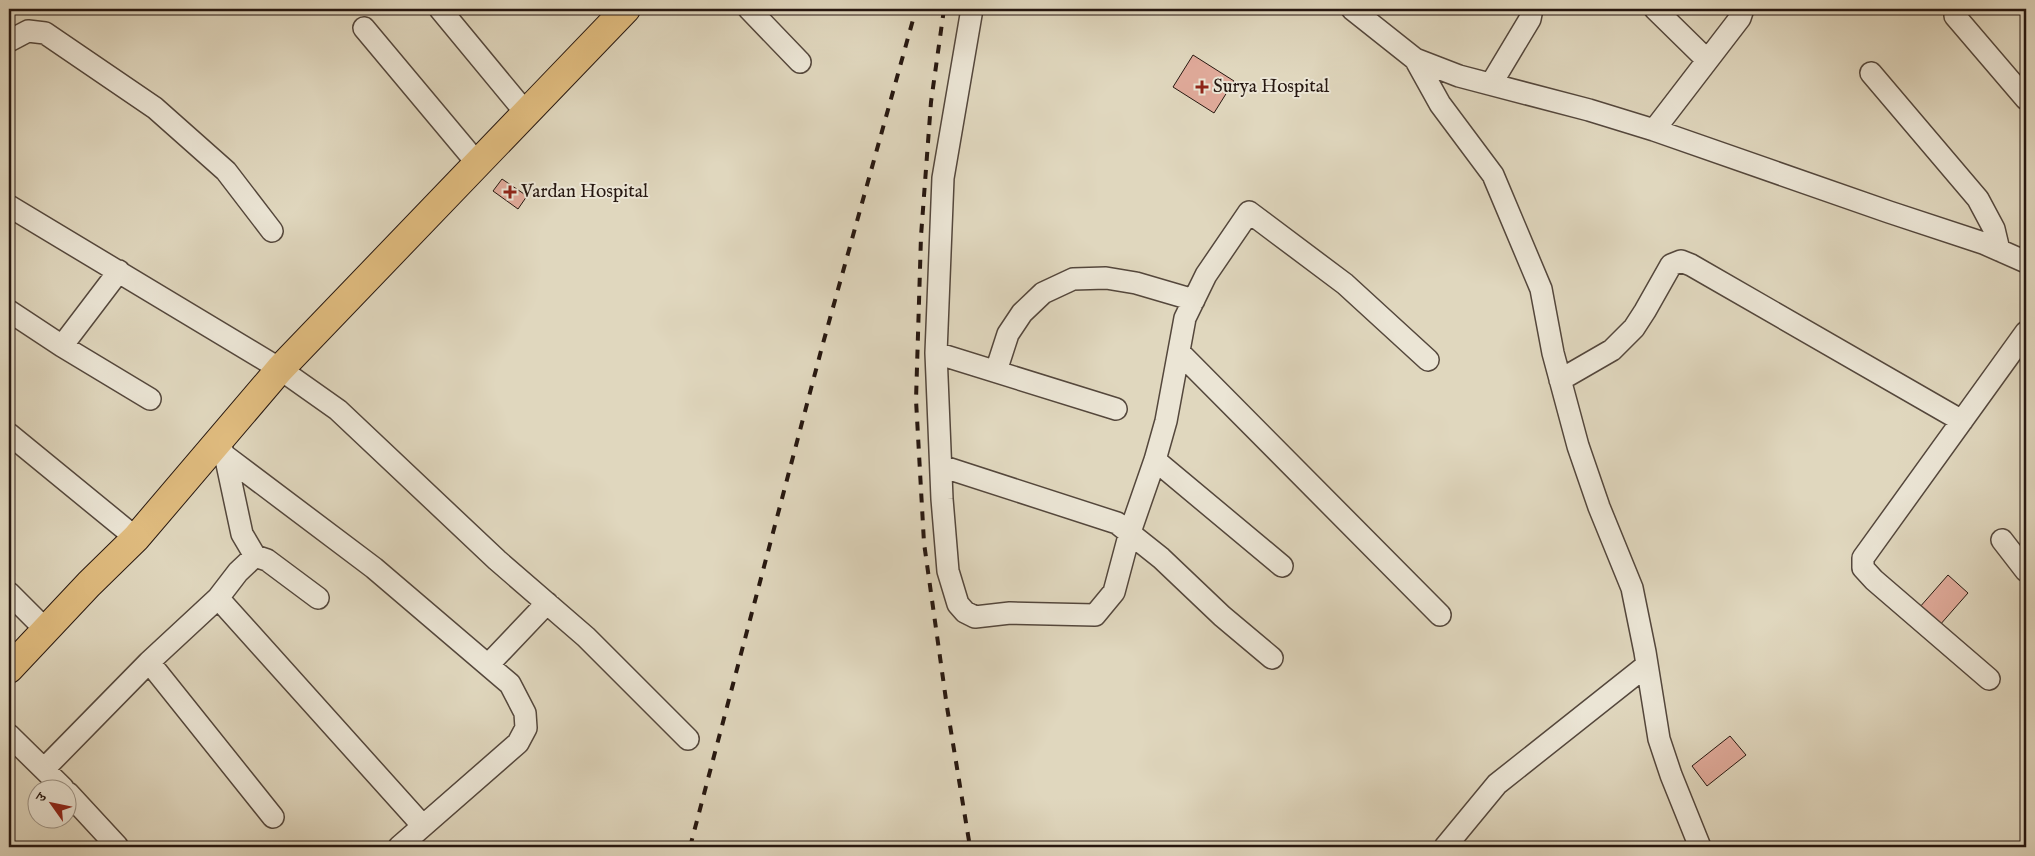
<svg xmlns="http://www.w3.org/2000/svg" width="2035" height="856" font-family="'IM FELL English','Noto Serif Devanagari',serif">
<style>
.building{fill:#e0aa9a;stroke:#261710}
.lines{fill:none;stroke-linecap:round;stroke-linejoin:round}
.minor-casing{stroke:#54473c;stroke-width:24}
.primary-casing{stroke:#261710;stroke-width:30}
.minor{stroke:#ebe5d5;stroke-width:21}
.primary{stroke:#e0bc7f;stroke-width:28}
.rail{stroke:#261710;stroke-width:4;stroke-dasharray:9 9;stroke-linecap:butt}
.poi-dot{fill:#8f2418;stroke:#ebe5d5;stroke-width:2}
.labels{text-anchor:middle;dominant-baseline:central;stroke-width:4;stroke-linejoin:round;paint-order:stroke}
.poi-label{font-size:19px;fill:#261710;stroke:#ebe5d5;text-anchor:start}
</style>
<rect width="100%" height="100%" fill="#e0d7be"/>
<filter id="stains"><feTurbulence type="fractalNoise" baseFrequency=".004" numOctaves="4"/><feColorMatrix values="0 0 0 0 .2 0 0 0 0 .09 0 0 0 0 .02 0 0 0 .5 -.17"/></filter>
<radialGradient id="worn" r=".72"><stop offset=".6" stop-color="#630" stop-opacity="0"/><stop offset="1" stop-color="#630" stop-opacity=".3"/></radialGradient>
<path class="building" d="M1193 55 1234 81 1214 113 1173 87Z
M502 179 527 196 518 209 493 191Z
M1948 575 1968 593 1939 626 1919 608Z
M1730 736 1746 755 1707 786 1692 766Z"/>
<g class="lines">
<g class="minor-casing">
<path id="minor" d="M440 9 526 113
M749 9 800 62
M972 9 943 178 936 353 942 499 948 571 958 604 965 612 975 617 1010 613 1095 615 1114 592 1130 532 1155 460 1166 421 1185 318 1206 275 1249 212 1345 284 1428 360
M1352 9 1415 59 1459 76 1589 110 1654 130 1889 212 1983 243 2026 262
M1655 9 1707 60
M1955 16 2026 99
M364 28 477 163
M9 41 28 31 45 33 155 108 226 171 272 231
M1415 59 1440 104 1493 175 1541 289 1553 353 1578 446 1599 507 1632 588 1645 652 1659 739 1671 775 1700 847
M1871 73 1978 199 1994 229 1999 250
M1491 84 1530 19 1532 9
M1654 130 1740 18 1743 9
M9 206 280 369 338 410 497 560 586 637 688 739
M9 311 62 346 150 399
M62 346 119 271
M1179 352 1440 615
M936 353 1116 409
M996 371 1008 334 1022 313 1043 293 1073 279 1106 278 1136 283 1194 300
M1560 380 1612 350 1634 328 1645 311 1671 265 1681 261 1691 265 1962 421
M9 434 136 538
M223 452 227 464 242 534 255 556
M224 455 374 568 510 684 525 713 526 728 518 743 399 847
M1155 460 1282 566
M941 466 1117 523 1161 558 1222 616 1272 658
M2002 540 2026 571
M9 593 46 630
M218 598 423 826
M149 662 273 817
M488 665 547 603
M1989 679 1874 580 1863 568V558L2026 332
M9 735 63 788
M44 769 149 662 218 598 238 572 255 556 267 560 318 598
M68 793 117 846
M1445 847 1497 784 1647 665"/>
</g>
<g class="primary-casing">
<path id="primary" d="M9 669 89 584 136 538 280 369 626 9"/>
</g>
<use href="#minor" class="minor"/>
<use href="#primary" class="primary"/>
<path class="rail" d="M944 9 931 102 921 236 916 400 924 543 947 707 970 847
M690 847 822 347 916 9"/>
</g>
<g class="poi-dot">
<path d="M1199.5 79.5h5v5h5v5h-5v5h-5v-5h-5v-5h5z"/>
<path d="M507.5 184.5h5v5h5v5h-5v5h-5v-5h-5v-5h5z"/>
</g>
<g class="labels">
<g class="poi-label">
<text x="1213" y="87">Surya Hospital</text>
<text x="521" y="192">Vardan Hospital</text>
</g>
</g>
<rect width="2035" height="856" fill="none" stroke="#e0d7be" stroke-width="30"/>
<rect x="10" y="10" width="2015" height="836" fill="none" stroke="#261710" stroke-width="2.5"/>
<rect x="15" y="15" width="2005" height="826" fill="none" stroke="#261710"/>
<g transform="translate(52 804) rotate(303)"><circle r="24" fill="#ebe5d5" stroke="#9c9386"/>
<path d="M0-4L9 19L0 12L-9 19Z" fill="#8f2418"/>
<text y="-8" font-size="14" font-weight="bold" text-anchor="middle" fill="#261710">उ</text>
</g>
<rect width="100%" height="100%" filter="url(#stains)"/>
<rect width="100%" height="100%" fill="url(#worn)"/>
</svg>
